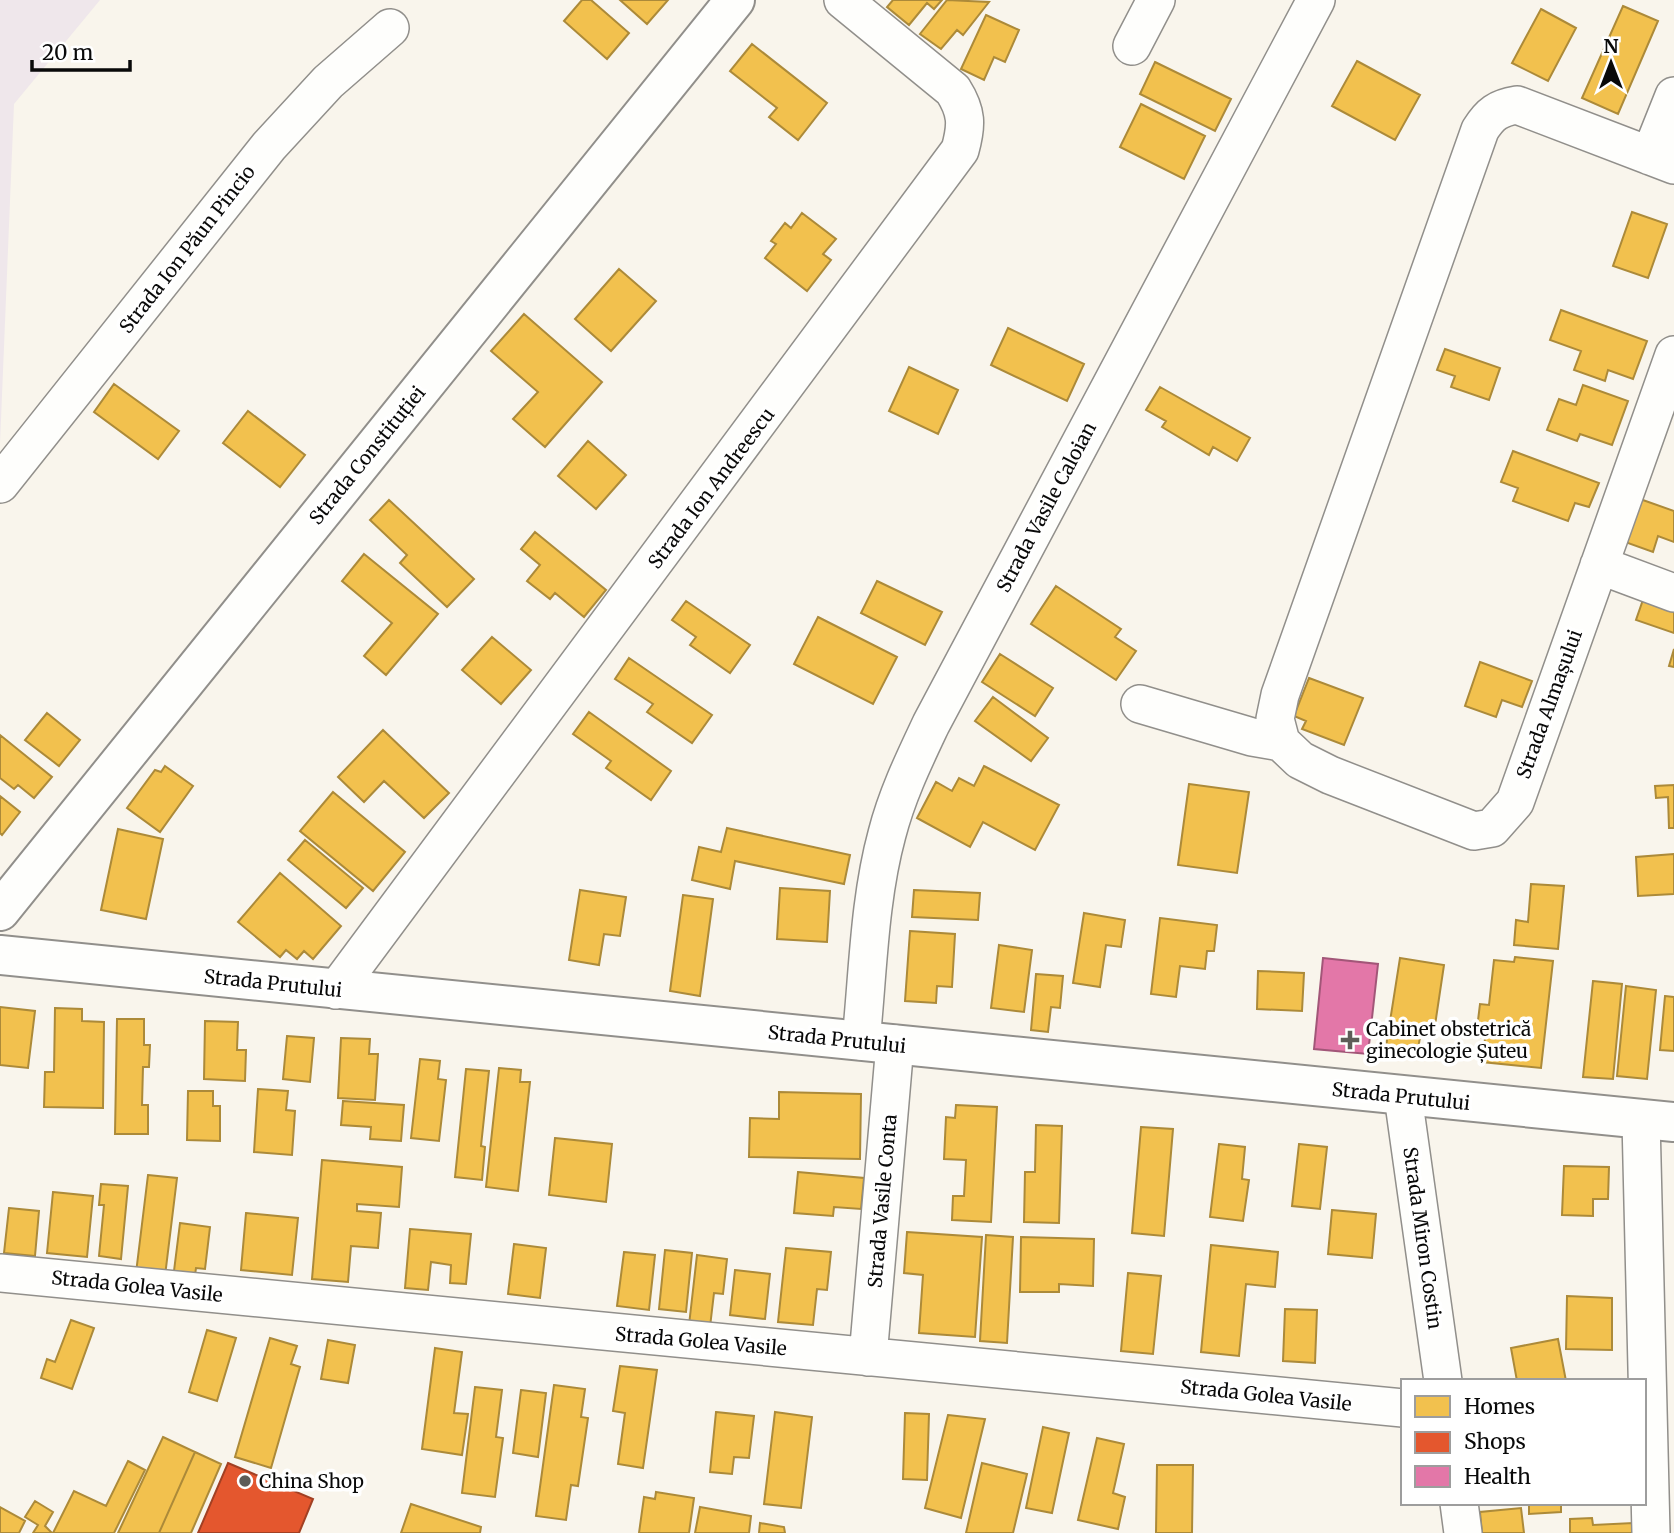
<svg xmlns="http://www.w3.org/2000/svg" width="1674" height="1533" font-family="Merriweather,serif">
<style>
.industrial{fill:#efe7eb}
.homes{fill:#f2c14e;stroke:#ac8a39;stroke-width:2}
.shops{fill:#e4572e;stroke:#a24023;stroke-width:2}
.health{fill:#e377a8;stroke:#a25678;stroke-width:2}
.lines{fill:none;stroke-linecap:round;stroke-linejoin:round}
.minor-casing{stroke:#918f8b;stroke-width:40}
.tertiary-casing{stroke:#918f8b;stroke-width:42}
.minor{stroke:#fefefc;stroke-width:37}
.tertiary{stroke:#fefefc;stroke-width:38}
.poi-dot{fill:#5d5c58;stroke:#fff;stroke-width:2.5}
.labels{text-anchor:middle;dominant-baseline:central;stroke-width:7;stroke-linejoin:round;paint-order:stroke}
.street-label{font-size:19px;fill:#090909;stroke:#fff}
.poi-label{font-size:19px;fill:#090909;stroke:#fff;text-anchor:start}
</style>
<rect width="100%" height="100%" fill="#f9f5ec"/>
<path class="industrial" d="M0 0H100L14 104 0 444Z"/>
<path class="homes" d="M582 0H591L629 33 607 59 564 21Z
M620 0H668L647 24Z
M893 0H942L934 9 927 3 909 25 887 7Z
M947 0 989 2 963 35 957 30 941 49 920 34Z
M1623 6 1658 21 1618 114 1582 98Z
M1541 9 1576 28 1548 81 1512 63Z
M986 15 1019 30 1005 62 994 57 984 80 961 69Z
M752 44 827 103 798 140 769 117 777 108 730 71Z
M1357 61 1420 95 1395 140 1332 106Z
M1155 62 1231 99 1215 131 1140 94Z
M1141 104 1205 136 1184 179 1120 147Z
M1632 212 1667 224 1648 278 1613 266Z
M802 213 836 239 823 254 831 260 807 291 765 258 776 244 771 241 785 223 791 228Z
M619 269 656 301 611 351 575 319Z
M1561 310 1647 341 1633 379 1608 370 1605 381 1574 370 1581 351 1550 340Z
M524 314 602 382 545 447 513 419 538 392 491 351Z
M1008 328 1084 364 1067 401 991 365Z
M1445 349 1500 368 1489 400 1451 387 1455 376 1437 370Z
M909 367 958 390 938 434 889 411Z
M114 384 179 431 158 459 94 412Z
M1583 385 1628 401 1612 445 1580 434 1577 441 1547 430 1559 399 1576 405Z
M1160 387 1250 438 1237 461 1213 447 1209 455 1162 427 1166 421 1146 410Z
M248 411 305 455 280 487 223 443Z
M588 441 626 475 596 509 558 476Z
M1513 451 1599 483 1589 507 1575 503 1568 521 1513 501 1518 488 1501 482Z
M1640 499 1674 511V542L1658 536 1653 552 1625 542Z
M389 500 474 579 447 607 400 563 407 555 370 520Z
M535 532 606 590 584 617 555 593 550 599 527 581 540 565 521 549Z
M364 554 438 614 386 675 364 656 392 623 342 581Z
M877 581 942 612 925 645 861 613Z
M1056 586 1121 629 1115 637 1136 651 1116 680 1031 624Z
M1645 594 1674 604V633L1636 620Z
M686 601 750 645 730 673 690 645 696 637 672 620Z
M818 617 897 657 873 704 794 664Z
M492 637 531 670 501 704 462 670Z
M1674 649V667L1669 666Z
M1000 654 1053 688 1035 716 982 682Z
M629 658 712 715 692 743 647 712 653 704 615 679Z
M1480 662 1532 681 1522 707 1502 700 1496 717 1465 706Z
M1309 678 1363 698 1344 745 1302 729 1306 721 1294 716Z
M993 697 1048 738 1031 761 975 721Z
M589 712 671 771 651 800 606 768 611 761 573 734Z
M47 713 80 740 59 766 25 740Z
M383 730 449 793 424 818 384 781 364 802 338 777Z
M0 735 52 777 34 798 18 785 14 789 0 778Z
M165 766 193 786 160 832 127 808 155 770 161 772Z
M984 766 1059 805 1035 850 983 822 970 847 917 818 936 782 952 791 959 778 974 786Z
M1189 784 1249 792 1237 873 1178 865Z
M1674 785V828H1669L1668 797 1656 798 1655 786Z
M333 792 405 852 373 891 300 831Z
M0 796 20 812 2 835 0 833Z
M727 828 850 855 844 884 735 861 730 889 692 880 699 847 721 852Z
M118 829 163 839 146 919 101 910Z
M305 840 363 888 346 908 288 860Z
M1674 854V894L1638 896 1636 857Z
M280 873 341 926 313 959 304 951 297 959 286 950 280 957 238 922Z
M1531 884 1564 886 1558 949 1514 945 1516 920 1528 922Z
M780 888 830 891 827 942 777 939Z
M580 890 626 897 620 936 604 934 599 965 569 960Z
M914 890 980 893 978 920 912 917Z
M683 895 713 899 700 996 670 991Z
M1084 913 1125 920 1121 947 1106 945 1100 987 1073 983Z
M1160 918 1217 925 1214 951H1207L1205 969 1180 966 1176 997 1151 994Z
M910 931 955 934 952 987 937 986 936 1003 905 1001Z
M999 945 1032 950 1024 1012 991 1008Z
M1515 957 1553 961 1541 1068 1482 1062 1485 1038 1476 1037 1480 1004 1489 1005 1494 960 1514 962Z
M1400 958 1444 965 1434 1032 1421 1030 1417 1057 1385 1053Z
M1258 971 1304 973 1302 1011 1257 1009Z
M1036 974 1063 976 1060 1008 1051 1007 1048 1032 1031 1030Z
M1593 981 1622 984 1613 1079 1583 1077Z
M1626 986 1656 990 1647 1079 1617 1076Z
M1665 996 1674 997V1051L1660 1050Z
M0 1007 35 1011 28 1068 0 1065Z
M55 1008 82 1009V1021L104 1022 103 1108 44 1107 45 1072H54Z
M117 1019H144V1045H150L149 1067H143L142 1105H148V1134H115Z
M205 1021 238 1022 237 1050H246L245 1081 204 1079Z
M287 1036 314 1038 310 1082 283 1079Z
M341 1038 370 1039 369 1054H378L375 1100 338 1098Z
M420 1059 440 1061 438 1079 446 1080 439 1141 411 1138Z
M499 1068 521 1070 520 1082H530L518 1191 486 1187Z
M466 1069 489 1071 481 1146 485 1147 482 1180 455 1177Z
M258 1089 288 1091 286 1110 295 1111 292 1155 254 1152Z
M188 1091H213V1106H220V1141L187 1140Z
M779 1092 861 1094 860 1159 749 1157 750 1118 779 1119Z
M343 1101 404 1105 401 1141 370 1139 371 1127 341 1125Z
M956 1105 997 1107 991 1222 952 1220 953 1196H964L966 1160 944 1159 946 1117 955 1118Z
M1036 1125 1062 1126 1059 1223 1024 1222 1025 1172H1035Z
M1141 1127 1173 1129 1164 1236 1132 1233Z
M555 1138 612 1144 606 1202 549 1195Z
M1219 1144 1245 1147 1242 1179 1249 1180 1243 1221 1210 1217Z
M1299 1144 1327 1147 1320 1209 1292 1206Z
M322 1160 402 1167 399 1207 357 1204V1211L381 1213 378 1248 351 1246 348 1282 312 1279Z
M1564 1166 1609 1167 1608 1199H1593V1216L1562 1215Z
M798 1172 864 1178 861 1209 834 1207 833 1216 794 1213Z
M148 1175 177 1178 165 1276 136 1273Z
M101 1184 128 1186 121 1259 99 1256 104 1205H99Z
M53 1192 93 1196 87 1257 47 1253Z
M9 1208 39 1211 35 1256 4 1253Z
M1332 1210 1376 1214 1372 1258 1328 1254Z
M246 1213 298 1218 292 1275 241 1270Z
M180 1223 210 1227 205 1269 196 1268 194 1282 173 1279Z
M410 1229 471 1234 466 1284 450 1283 451 1265 431 1262 428 1290 405 1288Z
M907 1232 982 1237 975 1337 919 1333 923 1275 904 1273Z
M986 1235 1013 1237 1007 1343 980 1341Z
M1021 1237 1094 1239 1093 1286 1059 1284V1292H1020Z
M514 1244 546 1248 540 1298 508 1294Z
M1211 1245 1278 1252 1275 1287 1246 1284 1239 1356 1201 1352Z
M786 1248 831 1252 827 1290 817 1289 813 1325 778 1322Z
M665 1250 692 1253 686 1312 659 1309Z
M624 1252 655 1255 649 1310 617 1306Z
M697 1255 727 1259 723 1294 714 1293 710 1327 689 1325Z
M735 1270 770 1274 765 1319 730 1315Z
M1128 1273 1161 1276 1153 1354 1121 1351Z
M1567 1296 1612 1298V1350L1566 1349Z
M1285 1309 1317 1310 1315 1363 1283 1361Z
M71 1320 94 1328 72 1389 41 1378 47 1359 55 1362Z
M207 1330 236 1338 217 1401 189 1392Z
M270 1338 297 1346 291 1364 300 1367 271 1468 235 1457Z
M1558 1339 1566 1381H1517L1511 1348Z
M328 1340 355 1345 348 1383 321 1379Z
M435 1348 462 1352 454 1413 468 1414 462 1455 422 1449Z
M620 1366 657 1370 643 1468 618 1464 625 1413 613 1411Z
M554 1385 585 1389 581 1417 588 1418 578 1486 571 1485 566 1520 536 1516Z
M475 1387 502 1390 496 1437 503 1438 495 1497 462 1493Z
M521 1390 546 1393 538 1457 513 1453Z
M716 1412 754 1416 749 1458 734 1457 732 1474 710 1472Z
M775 1412 812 1417 801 1508 764 1504Z
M905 1413 929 1414 927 1480 903 1479Z
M948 1415 985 1419 961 1518 925 1508Z
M1043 1427 1069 1433 1052 1513 1026 1508Z
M163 1437 195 1452 159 1533H118Z
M1097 1438 1124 1444 1113 1493 1125 1497 1118 1529 1078 1520Z
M195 1452 221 1464 191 1533H159Z
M128 1461 145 1470 114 1533H53L74 1491 106 1506Z
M982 1463 1027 1474 1013 1533H966Z
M1157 1465H1193L1192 1533H1156Z
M656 1492 694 1498 689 1533H639L644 1497 655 1499Z
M35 1501 53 1512 45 1526 52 1533H33L38 1525 25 1517Z
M1529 1503H1561V1512L1529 1514Z
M411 1504 481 1527 480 1533H401Z
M0 1507 25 1521 19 1533H0Z
M700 1507 751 1516 749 1533H695Z
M1521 1508 1524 1533H1482L1480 1512Z
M1592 1518 1593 1525 1633 1523 1634 1533H1570V1519Z
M760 1523 784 1527 785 1533H759Z"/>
<path class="shops" d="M228 1463 313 1499 299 1533H198Z"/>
<path class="health" d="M1323 958 1378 964 1368 1054 1314 1049Z"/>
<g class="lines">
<g class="minor-casing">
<path id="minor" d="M1132 46 1156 0
M1650 156 1674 96
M1674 165 1517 105C1498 108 1490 114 1480 130L1280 695 1275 719 1281 742 1300 760 1330 775 1474 831 1492 828 1515 802 1674 355
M0 484 269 146 328 82 390 28
M1599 565 1674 593
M1140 704 1252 737 1281 742
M336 990 960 150C967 125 967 112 953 90L843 0
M861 1041C868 973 869 900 887 834 897 795 914 760 931 724L1316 0
M1403 1096 1443 1381
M1641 1120 1651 1533
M0 1273 1403 1408
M868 1357 895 1044
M1459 1503 1463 1533"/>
</g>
<g class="tertiary-casing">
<path id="tertiary" d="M0 911 735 0
M0 955 1674 1122"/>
</g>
<use href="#minor" class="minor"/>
<use href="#tertiary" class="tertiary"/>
</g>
<g class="poi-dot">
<path d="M1346.5 1029.5h7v7h7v7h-7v7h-7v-7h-7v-7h7z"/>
<circle cx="245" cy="1481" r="7"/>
</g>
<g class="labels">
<g class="street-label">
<text transform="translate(187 249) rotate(-52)">Strada Ion Păun Pincio</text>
<text transform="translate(367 455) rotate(-51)">Strada Constituției</text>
<text transform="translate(711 488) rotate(-53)">Strada Ion Andreescu</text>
<text transform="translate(1046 507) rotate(-62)">Strada Vasile Caloian</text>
<text transform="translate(1549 704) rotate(-70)">Strada Almașului</text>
<text transform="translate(273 983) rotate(6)">Strada Prutului</text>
<text transform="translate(837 1039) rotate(6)">Strada Prutului</text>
<text transform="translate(1401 1096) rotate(6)">Strada Prutului</text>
<text transform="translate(882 1201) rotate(-85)">Strada Vasile Conta</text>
<text transform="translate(1423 1238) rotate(82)">Strada Miron Costin</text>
<text transform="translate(137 1286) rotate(6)">Strada Golea Vasile</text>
<text transform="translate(701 1341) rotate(5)">Strada Golea Vasile</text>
<text transform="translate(1266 1395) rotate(6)">Strada Golea Vasile</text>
</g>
<g class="poi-label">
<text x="1366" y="1029">Cabinet obstetrică<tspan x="1366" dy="22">ginecologie Șuteu</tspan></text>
<text x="259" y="1481">China Shop</text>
</g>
</g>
<rect x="1401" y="1379" width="245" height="126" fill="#ffffff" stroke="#9d9d9d" stroke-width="2"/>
<rect x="1415" y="1396" width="35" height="21" fill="#f2c14e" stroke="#9d9d9d" stroke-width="2"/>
<text x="1464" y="1414" font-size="21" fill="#090909">Homes</text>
<rect x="1415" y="1432" width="35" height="21" fill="#e4572e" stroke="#9d9d9d" stroke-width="2"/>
<text x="1464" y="1449" font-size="21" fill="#090909">Shops</text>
<rect x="1415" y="1466" width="35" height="21" fill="#e377a8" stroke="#9d9d9d" stroke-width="2"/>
<text x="1464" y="1484" font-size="21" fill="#090909">Health</text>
<g transform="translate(1611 63)" stroke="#ffffff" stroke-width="5" paint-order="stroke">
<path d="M0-5L12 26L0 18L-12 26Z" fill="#090909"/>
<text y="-10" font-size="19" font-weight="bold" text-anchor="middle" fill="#090909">N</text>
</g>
<path d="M32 60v10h98v-10" fill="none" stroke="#090909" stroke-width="3.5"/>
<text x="42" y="60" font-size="21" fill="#090909" stroke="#ffffff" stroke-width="5" paint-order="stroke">20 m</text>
</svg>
